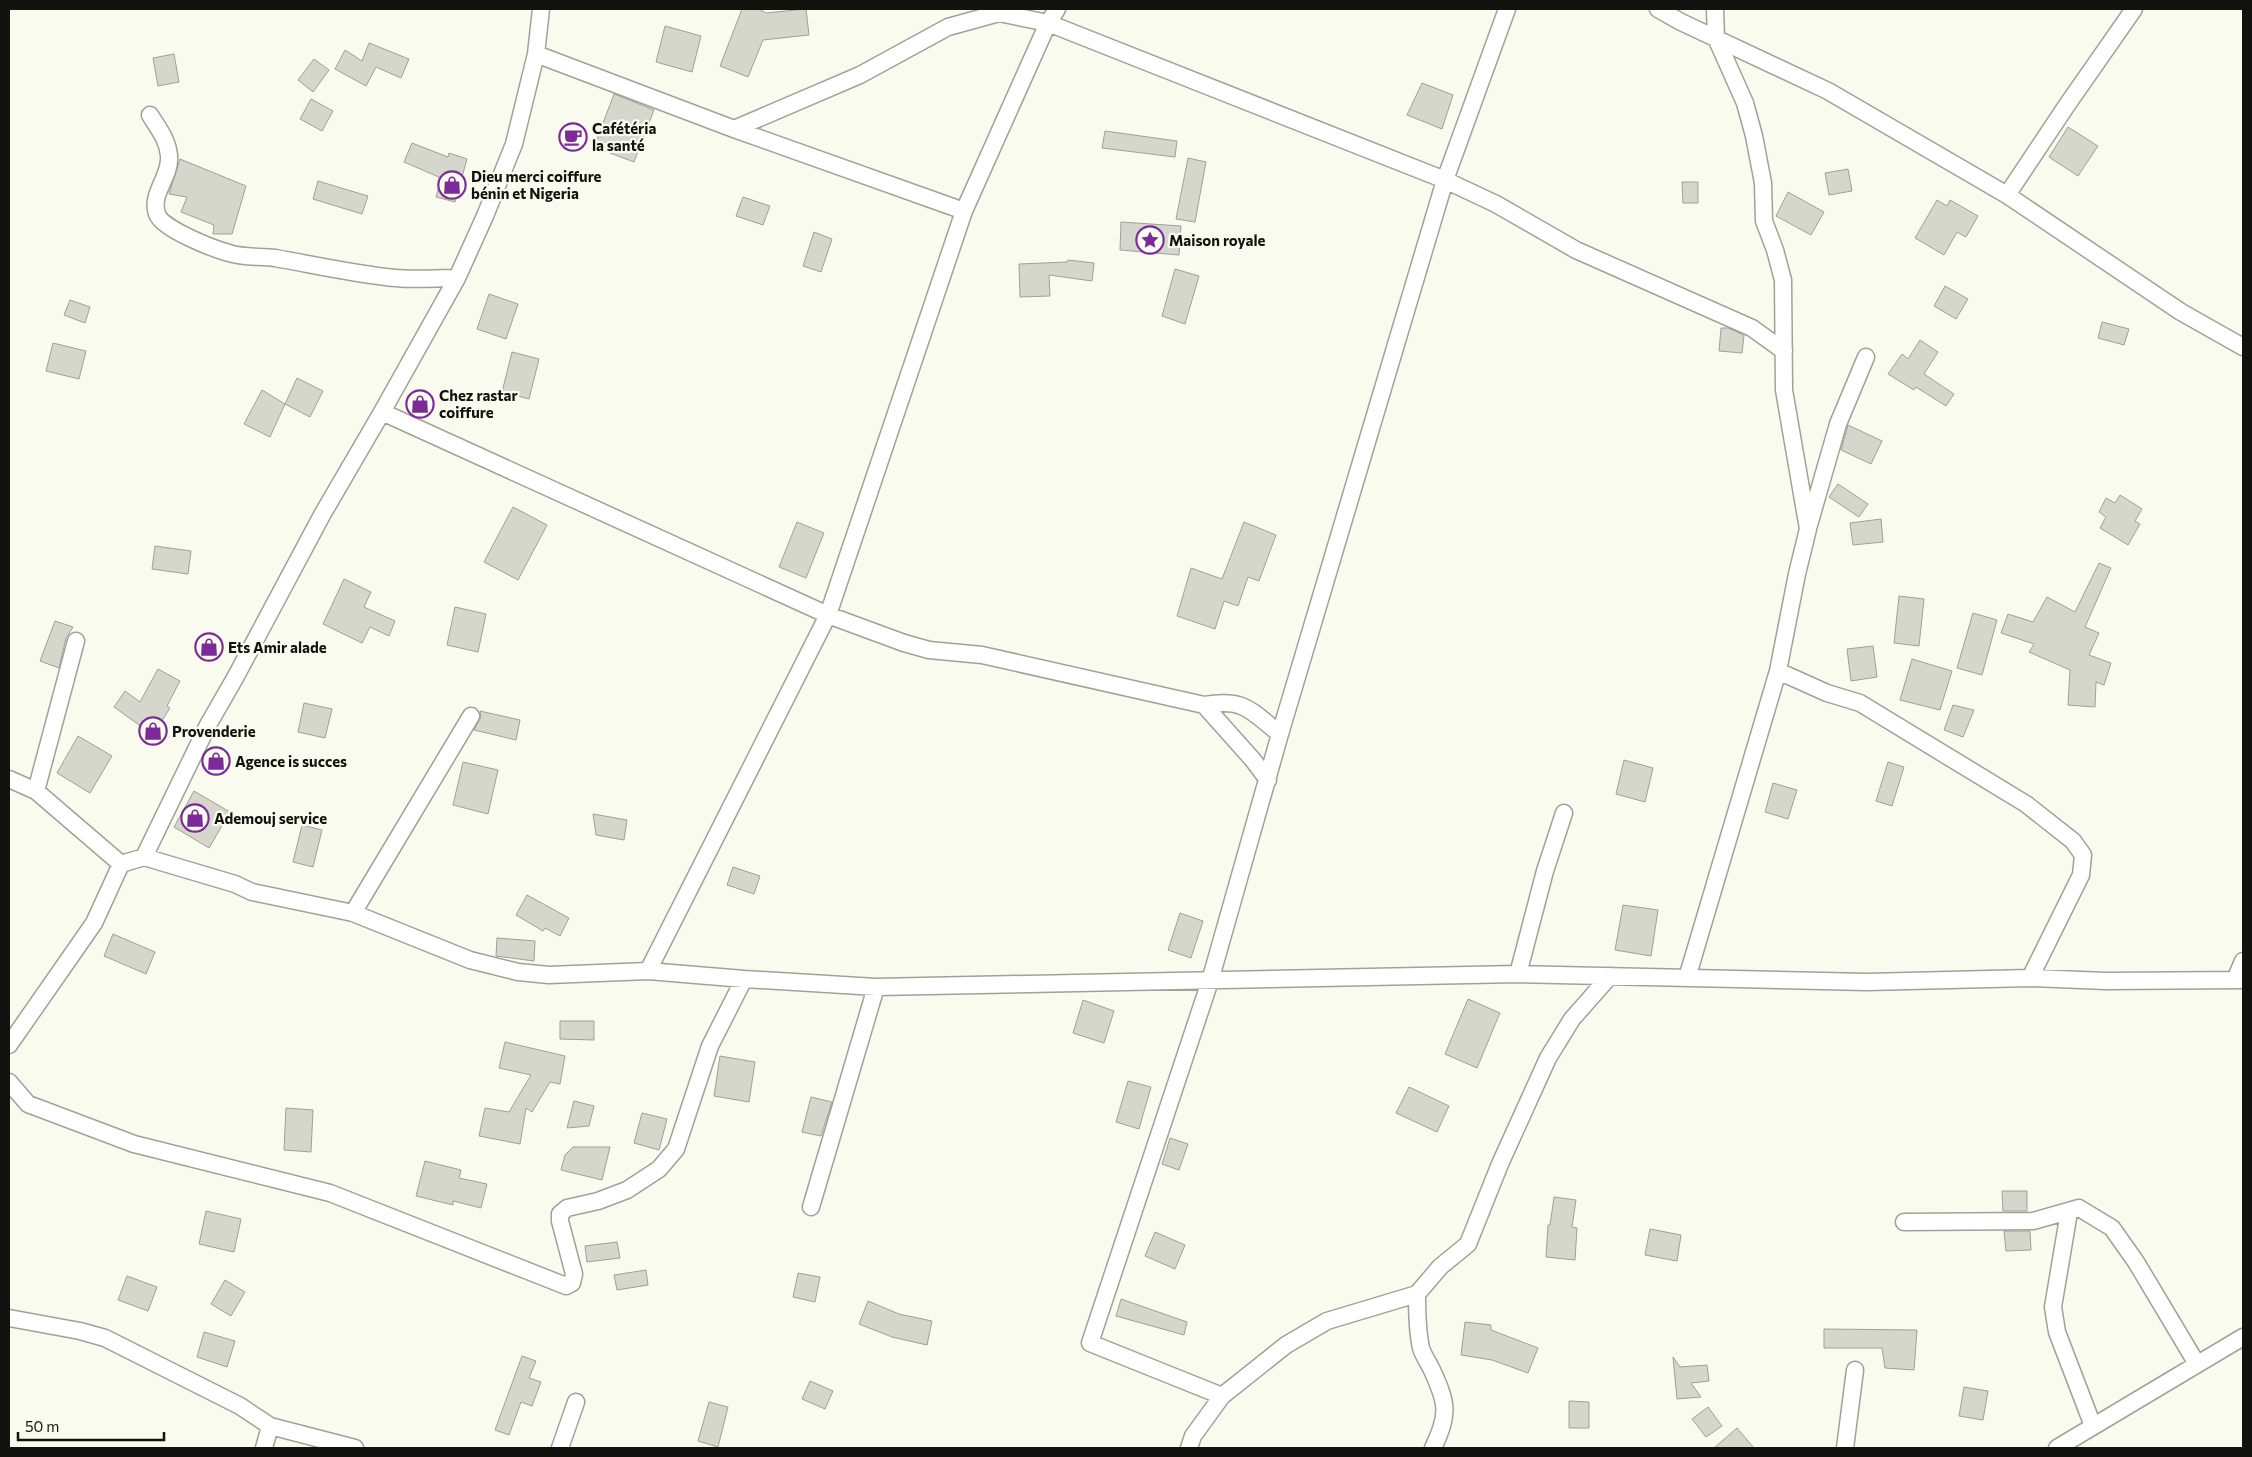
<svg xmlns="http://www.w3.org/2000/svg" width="2252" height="1457" font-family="Commissioner,sans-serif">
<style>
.building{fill:#d6d7cc;stroke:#a0a096}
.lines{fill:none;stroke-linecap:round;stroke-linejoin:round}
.minor-casing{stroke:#a1a297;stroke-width:19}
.minor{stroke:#fff;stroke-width:16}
.labels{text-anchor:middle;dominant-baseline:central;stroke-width:4.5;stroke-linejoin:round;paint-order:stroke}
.poi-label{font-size:15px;font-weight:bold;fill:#12120e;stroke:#fafbef;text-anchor:start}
</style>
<rect width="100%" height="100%" fill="#fafbef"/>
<path class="building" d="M742 9H759L766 13 806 9 809 35 763 40 748 77 720 66Z
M665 26 701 36 692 72 656 62Z
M369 43 409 59 401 78 376 67 366 86 335 69 345 50 362 61Z
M174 54 179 82 158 86 153 58Z
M314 59 329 70 313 92 298 80Z
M1422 83 1453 95 1442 129 1407 115Z
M614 94 654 110 634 162 594 147Z
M311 99 333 111 322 131 300 119Z
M2068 127 2098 146 2078 176 2049 157Z
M1105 131 1177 141 1175 157 1102 148Z
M412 143 448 157 449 153 467 159 455 202 436 197 441 178 404 162Z
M1188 158 1206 162 1195 222 1176 219Z
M180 159 246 186 232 234H213L214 225 181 212 187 197 169 194Z
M1848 169 1852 191 1829 195 1825 173Z
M318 181 368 196 362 214 313 199Z
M1682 182H1698V203H1683Z
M1788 192 1824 212 1811 235 1776 216Z
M743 197 770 206 763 225 736 216Z
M1937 200 1947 206 1950 200 1978 216 1966 237 1957 232 1944 255 1915 238Z
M1121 222 1181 226 1179 255 1120 250Z
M814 232 832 239 821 272 803 266Z
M1068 260 1094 263 1092 281 1049 275 1050 296 1020 297 1019 264 1067 262Z
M1175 269 1199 276 1185 324 1162 316Z
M1945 286 1968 299 1956 319 1934 306Z
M489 294 518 304 506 339 477 329Z
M70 300 90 307 85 323 64 315Z
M2102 322 2129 329 2124 345 2098 338Z
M1721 328H1728L1744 335 1742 353 1719 351Z
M1920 340 1938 352 1924 374 1954 394 1946 406 1916 387 1914 390 1888 374 1902 354 1908 359Z
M53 343 86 351 79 379 46 371Z
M512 352 539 359 529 399 502 392Z
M297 378 323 391 310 417 285 404Z
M262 390 285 404 270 437 244 424Z
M1848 425 1882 441 1871 464 1841 450Z
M1838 484 1868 504 1859 517 1829 497Z
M2120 495 2142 509 2135 521 2140 524 2128 545 2100 528 2106 517 2099 512 2106 498 2115 503Z
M513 507 547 525 518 580 484 562Z
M1881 519 1883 542 1853 545 1850 523Z
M797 522 824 533 806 578 779 567Z
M1244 522 1276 535 1259 581 1248 577 1238 606 1224 601 1215 629 1177 616 1191 568 1222 579Z
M155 546 191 551 188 574 152 569Z
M2099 563 2111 568 2085 627 2099 633 2089 655 2111 663 2104 685 2096 682 2095 707 2068 705 2070 670 2029 652 2034 644 2001 633 2008 614 2033 622 2047 597 2075 612Z
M344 579 371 592 364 607 395 621 389 636 370 627 362 643 323 624Z
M1899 596 1924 599 1919 646 1894 643Z
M455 607 486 614 478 652 447 645Z
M1973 613 1997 620 1982 675 1957 668Z
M55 621 73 627 66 638 59 668 40 661Z
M1873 646 1877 677 1851 681 1847 649Z
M1912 659 1952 671 1940 710 1900 700Z
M158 669 180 681 167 706 170 708 153 735 114 707 125 691 140 702Z
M304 703 332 709 325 738 298 732Z
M1953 705 1974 710 1963 737 1944 730Z
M480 711 520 720 516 740 474 730 481 717Z
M78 736 112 756 90 793 57 773Z
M1624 760 1653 768 1645 802 1616 794Z
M463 762 498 770 488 814 453 805Z
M1888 762 1904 767 1892 806 1876 801Z
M1773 783 1797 790 1788 819 1765 812Z
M194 791 230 812 209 848 174 827Z
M593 814 627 820 624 840 596 835Z
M302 825 322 830 313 867 293 862Z
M733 867 760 876 754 894 727 885Z
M527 895 569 918 560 936 545 928 543 931 516 915Z
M1623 905 1658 910 1651 956 1615 950Z
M1180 913 1203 921 1191 958 1168 950Z
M113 934 155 952 146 974 104 956Z
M497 938 535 941 534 961 496 956Z
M1468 999 1500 1013 1477 1068 1445 1054Z
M1083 1000 1114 1011 1104 1043 1073 1033Z
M560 1021H594V1040L560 1039Z
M505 1042 565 1056 560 1084 550 1082 532 1112 526 1108 520 1144 479 1136 485 1108 509 1112 531 1075 499 1068Z
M720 1056 755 1062 749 1102 714 1096Z
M1128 1081 1151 1087 1139 1129 1116 1122Z
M1409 1087 1449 1106 1437 1132 1396 1113Z
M811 1097 832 1102 821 1136 802 1132Z
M574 1101 594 1106 589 1126 567 1128Z
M286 1108 313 1110 311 1152 284 1150Z
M642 1113 667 1119 659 1150 634 1143Z
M1170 1138 1188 1144 1179 1170 1162 1164Z
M573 1147H610L602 1180 561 1170 565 1155Z
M425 1161 461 1170 459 1178 487 1184 481 1208 453 1201V1205L416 1196Z
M2002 1191H2027V1211H2003Z
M1554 1197 1576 1200 1572 1227 1577 1228 1575 1260 1546 1257 1548 1225H1550Z
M206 1211 241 1219 234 1252 199 1244Z
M1650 1229 1681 1235 1677 1261 1645 1255Z
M2004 1231H2030L2031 1250 2006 1251Z
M1155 1232 1185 1245 1175 1269 1145 1256Z
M617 1242 620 1258 587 1262 585 1246Z
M646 1270 648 1285 617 1290 614 1275Z
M798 1273 820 1277 815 1302 793 1297Z
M127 1276 157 1287 148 1311 118 1300Z
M225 1280 245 1292 231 1316 211 1304Z
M1121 1299 1187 1322 1184 1335 1116 1316Z
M868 1301 899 1314 932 1321 927 1345 892 1337 859 1324Z
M1465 1322 1491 1325V1330L1538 1348 1528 1373 1492 1360 1461 1355Z
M1824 1329 1917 1330 1914 1370 1885 1368 1882 1348H1824Z
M204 1332 235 1341 227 1367 197 1357Z
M522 1356 536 1361 529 1378 541 1382 532 1406 521 1402 509 1435 495 1430Z
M1673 1357 1680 1367 1707 1365 1709 1381 1691 1383 1701 1397 1677 1399Z
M810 1381 833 1391 825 1409 802 1399Z
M1964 1387 1988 1391 1983 1420 1959 1416Z
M1569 1401 1589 1402V1428H1569Z
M709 1402 728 1407 718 1447 698 1441Z
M1708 1407 1722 1426 1706 1437 1692 1419Z
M1737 1428 1754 1448H1714Z"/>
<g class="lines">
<g class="minor-casing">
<path id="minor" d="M990 9 999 13 1048 23 1445 180 1496 204 1576 250 1752 328 1784 351
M1658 9 1681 22 1828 91 2007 195 2181 312 2243 347
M536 54 734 129 964 211
M150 115C158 128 168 140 169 156 171 177 150 193 157 214 162 229 214 249 229 253 244 258 260 256 275 258 315 265 355 274 395 278 415 280 436 278 457 278
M734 129 860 75 948 27 999 13
M2007 195 2067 105 2134 9
M382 412 828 615 904 643 929 650 982 655 1204 705 1253 760 1268 780
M1809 525 1838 424 1866 357
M1778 671 1827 693 1860 703 2026 804 2073 841 2083 855 2081 875 2030 978
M1204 705C1244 698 1250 710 1280 734
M9 779 36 791 121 864
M36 791 76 641
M144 857 235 884 252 892 353 913 470 960 518 972 549 975 648 971 744 979 876 987 1518 974 1867 982 2030 978 2106 981 2243 980
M353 913 471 716
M648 971 828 615 964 211 1048 23 1057 9
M1518 974 1545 871 1564 813
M1687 978 1778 671 1797 574 1808 529 1784 390 1783 280 1775 250 1764 221 1763 183 1754 136 1745 103 1716 38 1715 9
M2235 980 2243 961
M9 1045 94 923 121 864 144 857 208 725 235 678 322 515 382 412 457 278 485 216 514 144 536 54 541 9
M9 1082 28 1104 134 1144 330 1193 566 1286 572 1283 574 1274 560 1221V1214L567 1208 598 1201 627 1190 659 1169 676 1149 710 1046 744 979
M811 1207 876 987
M2069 1212 2053 1307 2057 1332 2093 1426
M1904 1222 2033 1221 2079 1208 2112 1228 2136 1262 2197 1364
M1417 1294C1417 1312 1417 1330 1421 1348 1423 1355 1428 1362 1431 1368 1447 1402 1450 1414 1433 1448
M9 1318 80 1331 105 1338 240 1406 270 1426 355 1448
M1222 1396 1286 1345 1327 1321 1417 1294 1440 1267 1468 1244 1500 1164 1548 1058 1572 1019 1610 976
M264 1448 270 1426
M560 1448 576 1402
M1189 1448 1193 1436 1222 1396 1090 1343 1210 981 1280 734 1445 180 1507 9
M1845 1448 1855 1370
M2057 1448 2243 1337"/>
</g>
<use href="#minor" class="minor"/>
</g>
<defs>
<g id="cafe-ring" transform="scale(1.4375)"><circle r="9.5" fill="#fafbef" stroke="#7c2a9a" stroke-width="1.5"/><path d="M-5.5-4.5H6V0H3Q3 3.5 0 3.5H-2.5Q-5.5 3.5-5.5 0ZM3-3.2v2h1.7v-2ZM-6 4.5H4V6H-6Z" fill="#7c2a9a"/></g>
<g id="shop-ring" transform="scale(1.4375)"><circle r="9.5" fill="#fafbef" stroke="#7c2a9a" stroke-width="1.5"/><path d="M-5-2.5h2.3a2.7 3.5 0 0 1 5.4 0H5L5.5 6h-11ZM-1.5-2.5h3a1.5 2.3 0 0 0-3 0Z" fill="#7c2a9a"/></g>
<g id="sight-ring" transform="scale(1.4375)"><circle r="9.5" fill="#fafbef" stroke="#7c2a9a" stroke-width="1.5"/><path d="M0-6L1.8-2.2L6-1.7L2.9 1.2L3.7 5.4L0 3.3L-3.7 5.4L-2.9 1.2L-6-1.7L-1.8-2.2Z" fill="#7c2a9a"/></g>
</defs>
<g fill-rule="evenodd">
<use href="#cafe-ring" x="573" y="137"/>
<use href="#shop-ring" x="452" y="185"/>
<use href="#sight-ring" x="1150" y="240"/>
<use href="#shop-ring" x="420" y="404"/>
<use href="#shop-ring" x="209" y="647"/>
<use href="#shop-ring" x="153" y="731"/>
<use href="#shop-ring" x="216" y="761"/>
<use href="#shop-ring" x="195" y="818"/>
</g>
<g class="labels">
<g class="poi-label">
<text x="592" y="128">Cafétéria<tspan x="592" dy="17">la santé</tspan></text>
<text x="471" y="176">Dieu merci coiffure<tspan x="471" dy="17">bénin et Nigeria</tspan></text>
<text x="1169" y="240">Maison royale</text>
<text x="439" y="395">Chez rastar<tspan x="439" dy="17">coiffure</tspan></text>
<text x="228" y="647">Ets Amir alade</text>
<text x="172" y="731">Provenderie</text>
<text x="235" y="761">Agence is succes</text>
<text x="214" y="818">Ademouj service</text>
</g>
</g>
<rect width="2252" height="1457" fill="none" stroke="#12120e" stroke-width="20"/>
<path d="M18 1432v8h146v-8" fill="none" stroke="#12120e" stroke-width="2.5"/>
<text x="25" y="1432" font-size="15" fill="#12120e" stroke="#fafbef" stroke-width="4" paint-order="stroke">50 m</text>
</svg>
